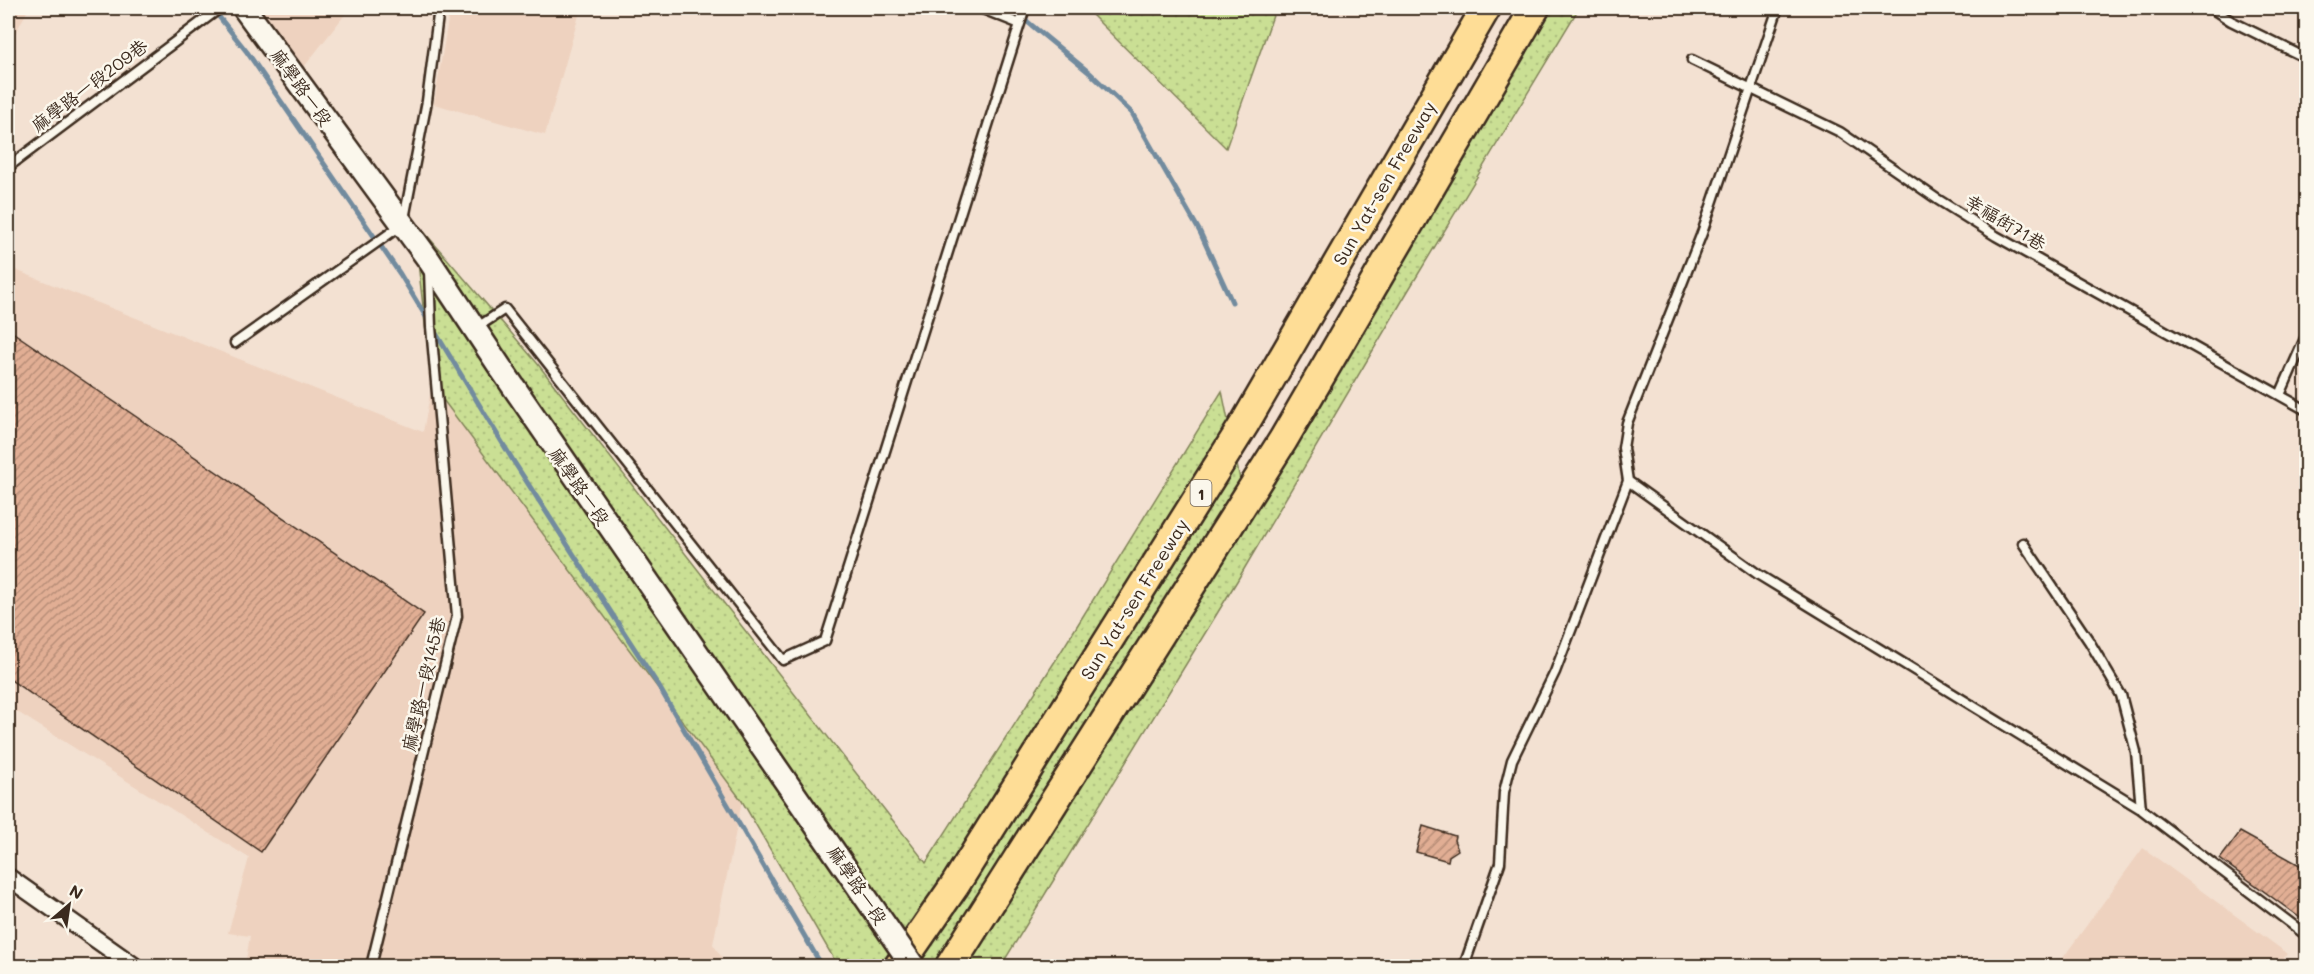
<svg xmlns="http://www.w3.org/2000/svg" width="2314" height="974" font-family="Mali,'LXGW WenKai TC',sans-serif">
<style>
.built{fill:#eed2bf}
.green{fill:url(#green-dots);stroke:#828459;stroke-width:1.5}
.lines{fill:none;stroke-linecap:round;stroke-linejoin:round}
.stream{stroke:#728b9e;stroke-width:5}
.building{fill:url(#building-hatch);stroke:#3b2a1e;stroke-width:1.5}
.lane-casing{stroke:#3b2a1e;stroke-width:13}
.street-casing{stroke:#3b2a1e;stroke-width:21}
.secondary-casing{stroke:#3b2a1e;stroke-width:27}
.highway-casing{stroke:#3b2a1e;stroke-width:33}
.lane{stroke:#fbf7ec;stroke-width:8}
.street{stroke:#fbf7ec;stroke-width:16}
.secondary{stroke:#fbf7ec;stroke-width:22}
.highway{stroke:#fedd96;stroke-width:28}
.secondary-bridge-casing{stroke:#3b2a1e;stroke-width:27;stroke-linecap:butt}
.secondary-bridge{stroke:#fbf7ec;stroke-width:22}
.labels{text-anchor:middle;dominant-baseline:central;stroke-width:5;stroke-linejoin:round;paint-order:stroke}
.shield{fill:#fbf7ec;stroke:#75685c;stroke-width:1.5}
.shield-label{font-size:16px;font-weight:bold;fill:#3b2a1e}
.street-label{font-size:18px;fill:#3b2a1e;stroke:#fbf7ec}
</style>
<defs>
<pattern id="green-dots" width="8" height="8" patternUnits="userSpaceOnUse" patternTransform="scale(1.5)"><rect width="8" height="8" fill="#cadf94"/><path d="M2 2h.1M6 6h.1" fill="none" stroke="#aec07f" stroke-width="1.8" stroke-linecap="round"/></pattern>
<pattern id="building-hatch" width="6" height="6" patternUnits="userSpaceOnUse" patternTransform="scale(1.5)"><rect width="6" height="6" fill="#e1ae94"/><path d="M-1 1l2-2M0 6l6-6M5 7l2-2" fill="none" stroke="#b88e78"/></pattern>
</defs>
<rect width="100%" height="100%" fill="#f3e1d2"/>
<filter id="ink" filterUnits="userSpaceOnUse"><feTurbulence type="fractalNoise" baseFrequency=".0167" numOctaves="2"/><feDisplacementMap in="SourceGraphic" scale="12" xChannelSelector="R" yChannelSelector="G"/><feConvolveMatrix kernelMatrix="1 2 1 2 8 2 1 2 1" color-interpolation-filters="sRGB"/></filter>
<g filter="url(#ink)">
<path class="built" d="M8 8H29L8 46Z
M256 8H350L304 67Z
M450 8H581L545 135 434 104Z
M8 267 423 432 432 385 742 801 713 944 727 966H245L250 936 228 933 249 858 8 706Z
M2143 848 2288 954 2276 966H2057Z"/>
<path class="green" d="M1085 8H1271L1275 10 1226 148Z
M1546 8H1579L1405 296 1237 581 1001 966H838L742 801 432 385 413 219 537 363 926 863 1059 655 1222 391 1246 509Z"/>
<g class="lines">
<path class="stream" d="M212 8 247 52 400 274 514 462 658 685 822 966
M1003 8 1024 19 1091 74 1132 113 1200 232 1232 302"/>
</g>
<path class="building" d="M8 329 424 614 261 852 8 678Z
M1423 826 1455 836 1454 840 1458 850 1449 856 1448 861 1416 852Z
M2240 832 2307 869V923L2220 859Z"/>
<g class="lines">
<g class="lane-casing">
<path id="lane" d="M980 8 1020 24
M2211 8 2231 21 2306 58
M1692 60 1840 132 1937 199 1996 236 2306 410
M8 167 220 8
M476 328 505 309 783 660 825 641 1025 8
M235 343 403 224 427 101 439 8
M2280 395 2306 336
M1628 481 1623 448 1627 423 1702 233 1778 8
M2023 543 2089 641 2121 695 2136 752 2141 809
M371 966 457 616 431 327 429 270
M1464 966 1500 863 1504 792 1512 760 1555 672 1628 481 1759 575 2141 809 2306 935"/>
</g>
<g class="street-casing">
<path id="street" d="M8 877 134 966"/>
</g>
<g class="secondary-casing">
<path id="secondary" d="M244 8 429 260 502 370"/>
</g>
<g class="highway-casing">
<path id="highway" d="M899 966 955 885 1245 423 1486 8
M950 966 1283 440 1535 8"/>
</g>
<use href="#lane" class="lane"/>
<use href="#street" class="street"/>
<use href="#secondary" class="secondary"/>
<use href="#highway" class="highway"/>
<g class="secondary-bridge-casing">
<path id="secondary-bridge" d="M502 370 913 966"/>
</g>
<use href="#secondary-bridge" class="secondary-bridge"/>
</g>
</g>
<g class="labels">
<rect class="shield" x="1190.5" y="480" width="21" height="26" rx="4.5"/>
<g class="shield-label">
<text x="1201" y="493">1</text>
</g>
<g class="street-label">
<text transform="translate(89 85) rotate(-37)">麻學路一段209巷</text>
<text transform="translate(302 87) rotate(54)">麻學路一段</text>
<text transform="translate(1384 183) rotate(-60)">Sun Yat-sen Freeway</text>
<text transform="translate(2006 222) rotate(31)">幸福街71巷</text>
<text transform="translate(580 486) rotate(55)">麻學路一段</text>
<text transform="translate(1134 599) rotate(-58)">Sun Yat-sen Freeway</text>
<text transform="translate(423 684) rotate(-77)">麻學路一段145巷</text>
<text transform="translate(858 885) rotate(56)">麻學路一段</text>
</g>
</g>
<rect width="2314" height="974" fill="none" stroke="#fbf7ec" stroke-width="30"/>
<rect x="15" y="15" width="2284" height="944" fill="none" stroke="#3b2a1e" stroke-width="2" filter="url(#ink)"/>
<g transform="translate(69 905) rotate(29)" stroke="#fbf7ec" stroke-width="4.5" paint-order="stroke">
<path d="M0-4.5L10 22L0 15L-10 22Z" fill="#3b2a1e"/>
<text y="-9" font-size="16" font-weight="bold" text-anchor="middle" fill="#3b2a1e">N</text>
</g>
</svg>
